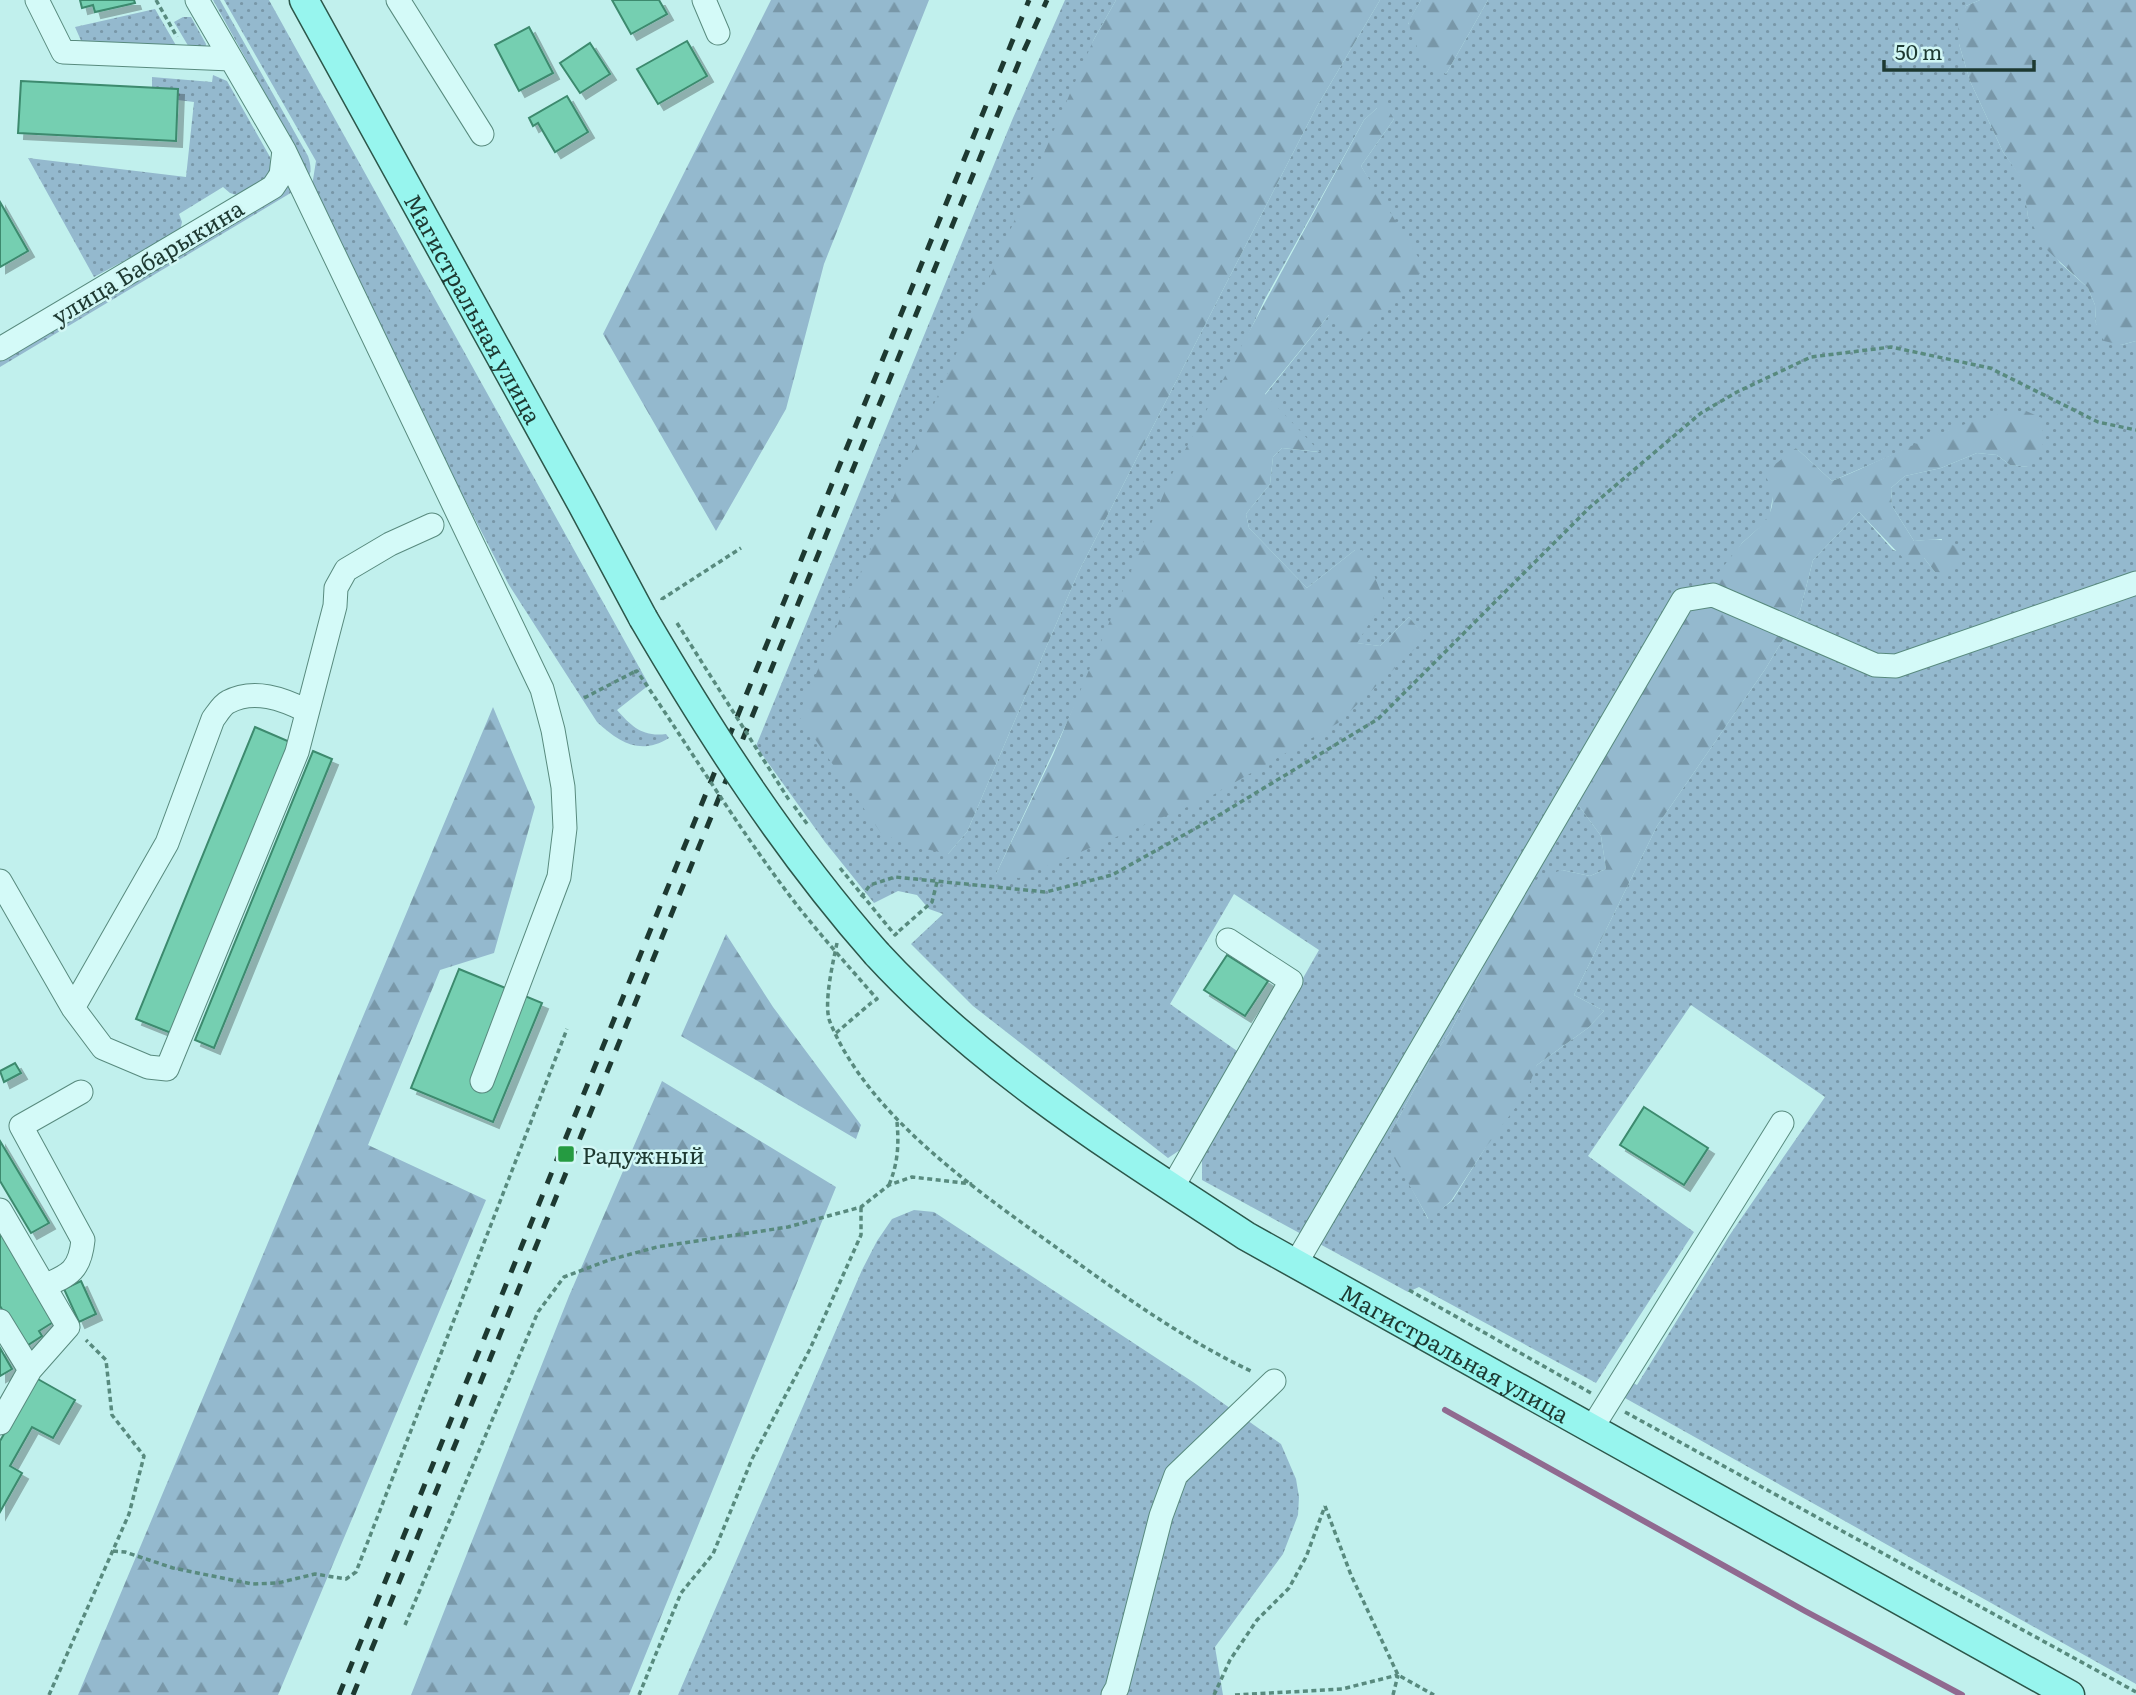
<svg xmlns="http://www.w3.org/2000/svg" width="2136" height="1695" font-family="Literata,serif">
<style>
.green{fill:url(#green-dots);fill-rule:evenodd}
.forest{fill:url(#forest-firs)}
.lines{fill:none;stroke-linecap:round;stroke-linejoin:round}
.stream{stroke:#906a90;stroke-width:6}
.building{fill:#75cfb1;stroke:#3c8a6e;stroke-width:2;filter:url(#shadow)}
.minor-casing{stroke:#588a7e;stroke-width:25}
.major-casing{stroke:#2c574b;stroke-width:31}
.path{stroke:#588a7e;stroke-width:3.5;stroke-dasharray:5 3.5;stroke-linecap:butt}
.minor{stroke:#d4faf8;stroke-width:23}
.major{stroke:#97f5ee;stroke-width:28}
.rail{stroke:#1d3931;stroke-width:5;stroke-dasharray:12 12;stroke-linecap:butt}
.major-bridge-casing{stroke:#2c574b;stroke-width:31;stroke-linecap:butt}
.path-bridge{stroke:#588a7e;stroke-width:3.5;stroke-dasharray:5 3.5;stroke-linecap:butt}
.major-bridge{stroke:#97f5ee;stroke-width:28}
.poi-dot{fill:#259b41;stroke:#d1f7f5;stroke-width:2.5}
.labels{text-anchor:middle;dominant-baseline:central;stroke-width:5;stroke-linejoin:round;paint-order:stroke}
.street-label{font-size:23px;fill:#1d3931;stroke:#d1f7f5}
.poi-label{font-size:23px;fill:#1d3931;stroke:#d1f7f5;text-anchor:start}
</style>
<defs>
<pattern id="green-dots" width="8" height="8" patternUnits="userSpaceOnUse" patternTransform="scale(1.75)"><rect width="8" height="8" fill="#94b9ce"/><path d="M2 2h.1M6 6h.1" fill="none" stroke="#7897a8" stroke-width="1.8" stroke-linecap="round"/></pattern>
<pattern id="forest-firs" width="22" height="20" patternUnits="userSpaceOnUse" patternTransform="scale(1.75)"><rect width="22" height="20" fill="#94b9ce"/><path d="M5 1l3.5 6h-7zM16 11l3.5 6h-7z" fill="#7897a8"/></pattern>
<filter id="shadow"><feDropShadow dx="6" dy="6" stdDeviation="0" flood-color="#0004"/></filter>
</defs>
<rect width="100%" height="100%" fill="#c1f0ed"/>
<path class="green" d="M213 0H220L308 156C313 171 311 178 299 188L0 367V360L298 181 304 167 300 156Z
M224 0H269L649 685 617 710C632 727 643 737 666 734L669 738C640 756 619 742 597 722L509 585 431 434 312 186 316 161Z
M1065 0H1116L1093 41 948 854 967 832 1078 573 1316 108 1380 0H1421L1408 23 1446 74 1488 0H1980L1966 6 1959 44 1970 81 2003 152 2024 181 2028 217 2060 263 2088 288 2095 305 2096 324 2121 345 2136 341V1684L1616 1393 1625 1379 1637 1385 1729 1236 1825 1097 1691 1005 1588 1156 1694 1232 1596 1383 1419 1287 1408 1292 1202 1180V1156L1319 950 1234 894 1170 1004 1240 1053 1186 1146 1168 1158 973 1006 911 944 943 914 929 909 917 895 898 891 874 903 825 842 756 746 1013 118ZM1377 108 1394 119 1361 166 1378 195 1329 315 1265 395 1318 452 1282 448 1273 457 1270 484 1246 514 1249 528 1307 588 1355 550 1356 643 1380 646 1409 617 1425 638 996 874 1265 299 1364 120ZM1950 430 2029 467 2010 465 1997 455 1977 453 1941 468 1905 476 1891 488 1892 506 1914 541 1942 539 1935 572 1924 558 1893 550 1859 512 1813 560 1800 611 1766 668 1657 826 1574 995 1604 1011 1588 1028 1537 1065 1452 1201 1428 1219 1403 1172 1390 1134 1430 1060 1450 1032 1482 970 1496 936 1562 870 1590 876 1606 869 1601 836 1574 799 1742 543 1769 519 1774 490 1796 448 1832 481Z
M155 9 181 54 83 45 75 27Z
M183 17H191L206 44 205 52 193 54 174 22Z
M213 75 227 81 270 157C275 181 258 183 240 196L230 193 223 187 179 214 182 222 180 231 94 277 28 158 186 177 194 102 178 100 175 92 152 91V77L212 82Z
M914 1210 934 1212 1193 1382 1281 1444 1296 1479 1299 1497 1298 1515 1283 1554 1215 1647 1223 1695H678L862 1270 877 1241 892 1219Z"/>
<path class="forest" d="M771 0H929L824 264 786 409 716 531 603 334Z
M1116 0H1380L1316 108 1078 573 967 832 948 854 908 845 881 833 798 715 1093 41Z
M1421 0H1488L1446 74C1420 61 1417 49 1408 22Z
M1980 0H2136V341L2121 345 2104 341 2096 324 2095 305 2088 288 2047 250 2028 217 2023 181 2003 152 1970 81 1959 44 1958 26 1966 6Z
M1386 105 1394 119 1361 166 1425 268 1360 341 1329 315 1265 394 1320 452 1282 448 1273 457 1270 484 1246 514 1249 528 1307 588 1355 550H1362L1366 555 1384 600 1357 643 1380 646 1409 617 1426 638 1338 723 1206 799 1019 878 996 874 1053 755 1173 472 1364 120 1377 108Z
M2026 411 2042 418V454L2029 467 2010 465 1997 455 1977 453 1941 468 1905 476 1891 488 1892 506 1914 541C1939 539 1946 536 1964 555L1960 564 1947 573 1935 572 1924 558 1904 559 1859 512 1813 560 1800 611 1766 668 1657 826 1574 995 1604 1011 1588 1028 1537 1065 1525 1095 1486 1147 1451 1201 1429 1220 1393 1156 1389 1145 1390 1134 1430 1060 1450 1032 1482 970 1496 936 1514 905 1538 878 1562 870 1590 876 1606 869 1601 836 1574 799 1578 757 1603 718 1742 543C1768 520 1783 508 1764 473L1796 448 1832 481C1886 460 1970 412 2026 411Z
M493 707 535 807 494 953 440 970 368 1145 486 1200 278 1695H78Z
M726 934 773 1007 861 1125 856 1139 681 1036Z
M662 1081 836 1187 647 1651 629 1695H411L569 1296Z"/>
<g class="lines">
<path class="stream" d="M1445 1410 1805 1611 1962 1695"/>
</g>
<path class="building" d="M80 0H134L135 3 95 12 93 5 82 8Z
M612 0H659L667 14 631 34Z
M529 27 553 73 519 91 495 45Z
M687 41 707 76 658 104 637 69Z
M590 43 610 74 580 93 560 63Z
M21 81 178 89 176 141 18 133Z
M567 96 588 132 555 152 538 123 533 126 529 118Z
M0 202 28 251 0 267Z
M255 727 290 742 171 1033 136 1019Z
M313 751 332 759 214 1048 195 1040Z
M1227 955 1268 981 1245 1016 1204 990Z
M459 969 542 1003 493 1122 411 1088Z
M15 1063 21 1073 4 1082 0 1071Z
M1644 1107 1708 1148 1684 1185 1620 1145Z
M0 1141 49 1223 31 1233 0 1181Z
M0 1229 55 1321 39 1331 42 1336 25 1347 0 1306Z
M81 1281 96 1314 79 1322 64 1289Z
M0 1348 12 1369 0 1376Z
M36 1378 75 1400 53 1438 32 1427 10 1466 22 1473 0 1512V1441Z"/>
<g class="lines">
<g class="minor-casing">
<path id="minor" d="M37 0 63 52 231 59
M398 0 482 134
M704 0 718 33
M284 150 542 689 553 730 563 787 565 828 559 877 482 1081
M0 349 273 187 281 175 284 150 197 0
M0 881 73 1008 103 1048 148 1067 167 1069 297 752 335 606 336 588 346 570 390 544 432 525
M73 1008 167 843 213 719C217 714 222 705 228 702 254 688 283 699 307 711
M1172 1188 1291 981 1228 940
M0 1210 68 1327 30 1370 0 1423
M1295 1265 1683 600 1713 595 1875 665 1896 666 2136 583
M44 1286C70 1275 80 1270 83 1240L21 1126 81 1092
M0 1321 30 1370
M1592 1428 1782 1123
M1113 1695 1117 1688 1161 1516 1176 1475 1274 1381"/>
</g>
<g class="major-casing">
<g id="major">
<path id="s1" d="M304 0 582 504 643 618"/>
<path id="s2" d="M877 954C983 1069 1116 1151 1246 1236L2070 1695"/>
</g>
</g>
<path class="path" d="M156 0 177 37
M662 600V599L741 548
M584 698 634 672
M861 897 870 885 895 877 1046 892 1112 875 1216 817 1378 719 1589 508 1701 413 1737 392 1811 357 1891 347 1990 368 2098 422 2136 430
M899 931 932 902 937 882
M837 943C833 962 823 1005 830 1022 869 1118 982 1194 1064 1253 1125 1297 1185 1340 1253 1372
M836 1033 871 1003
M889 1185C898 1163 899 1145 897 1122
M1409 1290 1591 1393
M1625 1412 2136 1692
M1325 1506 1351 1575 1398 1675 1434 1695
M113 1551 125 1552 173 1568 252 1584 278 1583 315 1574 346 1579 356 1572 567 1029
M405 1625 538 1312 564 1277 609 1260 657 1247 788 1227 861 1207 889 1185 912 1177 972 1184
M49 1695 129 1514 144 1456 112 1415 106 1360 86 1340
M639 1695 681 1593 713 1554 752 1459 810 1349 861 1235V1207
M1214 1695 1230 1660 1257 1620 1289 1588 1306 1557 1325 1506
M1235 1695 1342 1689 1398 1675
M1393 1695 1398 1675"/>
<use href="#minor" class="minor"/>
<use href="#major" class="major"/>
<path class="rail" d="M339 1695 1029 0
M353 1695 1021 57 1047 0"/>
<g class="major-bridge-casing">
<path id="major-bridge" d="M643 618C712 736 786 851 877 954"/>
</g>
<path class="path-bridge" d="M677 623 789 800
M634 672 637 671C685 741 730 815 781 884 810 924 844 961 877 999L871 1003
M794 806 808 825
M840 868 895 935 899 931"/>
<use href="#major-bridge" class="major-bridge"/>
</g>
<rect class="poi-dot" x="557" y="1145" width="18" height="18" rx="3.5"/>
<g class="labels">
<g class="street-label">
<text transform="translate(147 261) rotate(-31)">улица Бабарыкина</text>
<text stroke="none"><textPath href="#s1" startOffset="352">Магистральная улица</textPath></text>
<text stroke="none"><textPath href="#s2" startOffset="705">Магистральная улица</textPath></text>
</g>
<g class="poi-label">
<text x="582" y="1154">Радужный</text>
</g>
</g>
<path d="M1884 60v10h150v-10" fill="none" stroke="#1d3931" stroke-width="3.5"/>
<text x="1895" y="60" font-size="21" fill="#1d3931" stroke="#d1f7f5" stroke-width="5" paint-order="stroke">50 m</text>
</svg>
